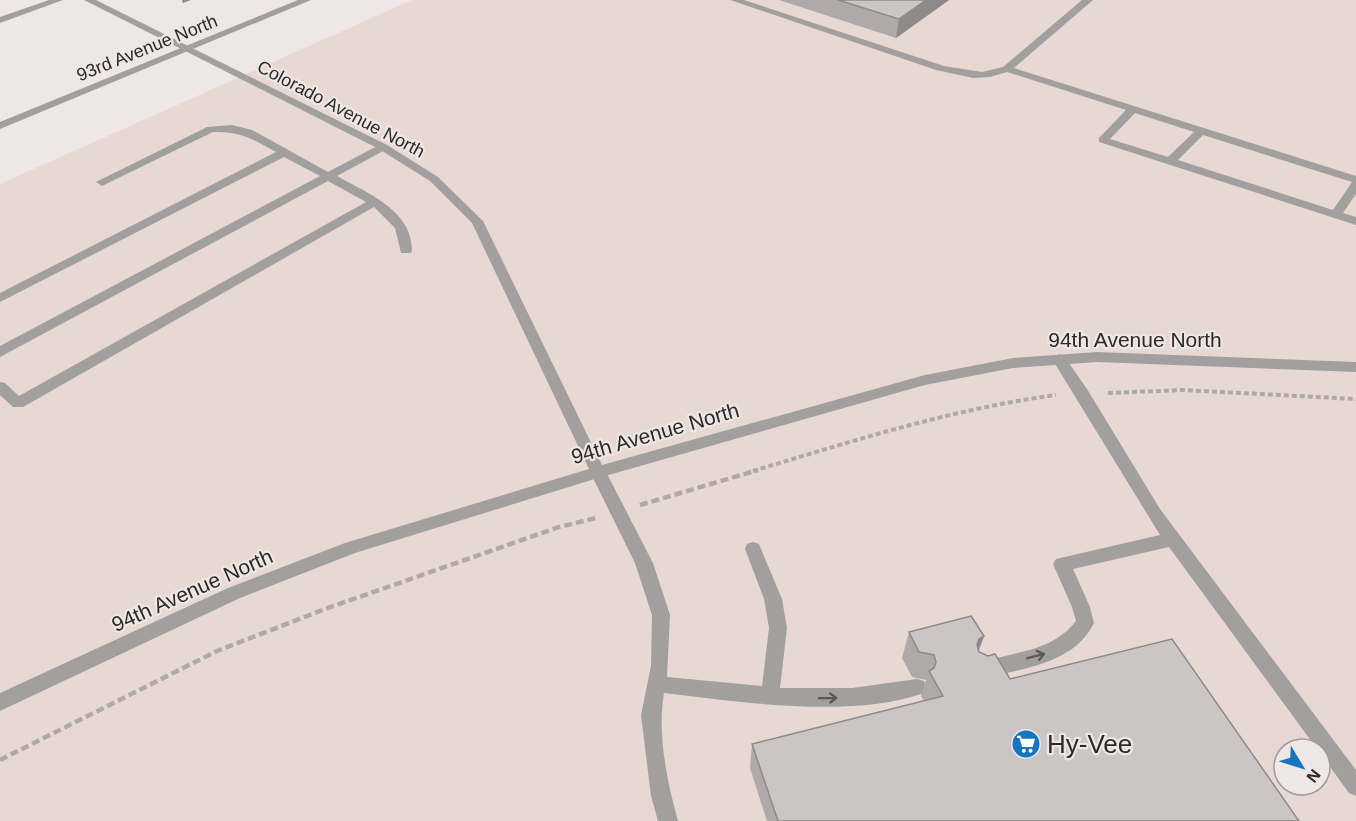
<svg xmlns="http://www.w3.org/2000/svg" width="1356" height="821" font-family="Helvetica,sans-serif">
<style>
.built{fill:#e7d8d3;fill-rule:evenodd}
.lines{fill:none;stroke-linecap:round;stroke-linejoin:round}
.path-far1{stroke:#afa9a7;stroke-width:4;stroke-dasharray:5 3;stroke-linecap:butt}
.path{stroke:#afa9a7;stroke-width:4.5;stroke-dasharray:8 4;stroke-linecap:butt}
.service{fill:#a2a09e;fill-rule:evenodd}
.minor{fill:#a2a09e;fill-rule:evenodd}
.tertiary{fill:#a2a09e;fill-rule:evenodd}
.wall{fill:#afa9a9}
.shaded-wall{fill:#8f8a8a}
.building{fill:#ccc5c5;stroke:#8f8a8a;stroke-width:1.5}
.oneway{stroke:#5b5957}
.labels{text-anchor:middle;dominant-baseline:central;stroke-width:4.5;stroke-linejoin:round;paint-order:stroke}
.far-street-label{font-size:18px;fill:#2c2a28;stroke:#eee7e5}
.street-label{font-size:21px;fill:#2c2a28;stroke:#eee7e5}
.near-poi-label{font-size:26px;fill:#2c2a28;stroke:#eee7e5;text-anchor:start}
</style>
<rect width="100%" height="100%" fill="#eee7e5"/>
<path class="built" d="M412 0H1356V821H0V184ZM1284 749H1320V785H1284Z"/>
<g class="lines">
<path class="path-far1" d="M1108 393 1183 390 1356 399
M753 471C853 441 952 409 1056 395"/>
<path class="path" d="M640 505 758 470
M0 760 217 651 325 609 559 527 596 518"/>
<path class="service" d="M730 0H744L944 66 982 72 1003 67 1082 0H1093L1014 68 1356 176V194L1343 213 1356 217V225L1099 142V138L1126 110 1007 72 990 77 973 78 936 70ZM1135 113 1194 132 1168 157 1110 139ZM1203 135 1352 182 1333 210 1178 160Z
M232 125 252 130 328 172 379 145H387V149L337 176C367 193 412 210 412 250L411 253H401L395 228 374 207 23 407H13L0 395V382L5 383 19 396 366 202 328 181 0 357V346L320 176 284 157 0 302V293L276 152C252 139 241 131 213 132L106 184 102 186 96 182 207 127Z
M1059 354 1064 356 1087 389 1160 509 1356 770V796L1349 793 1320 753V749H1317L1169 547 1073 569 1090 607 1094 623C1074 664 1022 669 982 678L975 676 973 670 975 664C1011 651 1050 654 1076 621L1072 607 1053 564 1056 559 1160 535 1052 359Z
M598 466 604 468 653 563 670 615 667 677 762 686 769 628 764 599 745 549 747 544 753 542 759 544 761 549 782 599 787 628 780 688H852L917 679 924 681 926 687 924 693C852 719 740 702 664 693 657 734 667 781 678 821H658L651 796 641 715 651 666 652 615 635 563 590 472 592 468Z"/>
<path class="minor" d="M49 0H63L0 23V17Z
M84 0H96L387 145 438 177 483 221 602 465 925 375 1013 358 1097 352 1356 362V372L1097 362 1013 368 925 385 598 478 355 553 240 598 0 711V693L228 588 345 543 589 469 472 223 430 181 379 149Z"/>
<path class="tertiary" d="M298 0H311L0 129V122Z"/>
</g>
<path class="wall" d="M779 0H949L896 38Z
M909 632 984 636 979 650V652L1010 679 1299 821H767L750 768 752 744 924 701 921 696 926 680 912 677 902 658Z"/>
<path class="shaded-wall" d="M182 0H191L183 3Z
M926 0H949L896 38 899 19Z
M984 636 974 662 970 664 979 639Z"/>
<path class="building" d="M838 0H926L899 19Z
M971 616 984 636 979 639 977 645 979 652 988 656 995 654 1010 679 1172 639 1299 821H778L752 744 943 696 929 671 934 668 936 662 934 655 919 652 909 632Z"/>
<defs><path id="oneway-shaft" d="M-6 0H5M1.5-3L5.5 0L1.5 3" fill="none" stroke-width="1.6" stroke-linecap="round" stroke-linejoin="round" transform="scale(1.5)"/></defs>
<g class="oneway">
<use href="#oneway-shaft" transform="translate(1036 656) rotate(-14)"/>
<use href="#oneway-shaft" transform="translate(828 698) rotate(-1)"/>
</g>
<defs>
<g id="supermarket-disc" transform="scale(1.5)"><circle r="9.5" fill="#1674c1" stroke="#eee7e5"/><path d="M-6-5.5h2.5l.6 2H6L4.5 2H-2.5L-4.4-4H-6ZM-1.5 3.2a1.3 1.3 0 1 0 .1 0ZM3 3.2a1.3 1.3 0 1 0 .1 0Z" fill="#fff"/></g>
</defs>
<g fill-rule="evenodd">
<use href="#supermarket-disc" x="1026" y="744"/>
</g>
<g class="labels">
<g class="far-street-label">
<text transform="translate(147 48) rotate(-22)">93rd Avenue North</text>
<text transform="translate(341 109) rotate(28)">Colorado Avenue North</text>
</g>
<g class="street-label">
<text x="1135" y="339">94th Avenue North</text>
<text transform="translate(655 433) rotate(-16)">94th Avenue North</text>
<text transform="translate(192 590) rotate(-24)">94th Avenue North</text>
</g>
<g class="near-poi-label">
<text x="1047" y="744">Hy-Vee</text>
</g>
</g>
<g transform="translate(1302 767) rotate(128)"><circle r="28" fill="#eee7e5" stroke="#a09b99" stroke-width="1.5"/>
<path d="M0-4.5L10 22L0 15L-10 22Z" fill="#1674c1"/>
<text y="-9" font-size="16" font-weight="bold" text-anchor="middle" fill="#2c2a28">N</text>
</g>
</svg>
